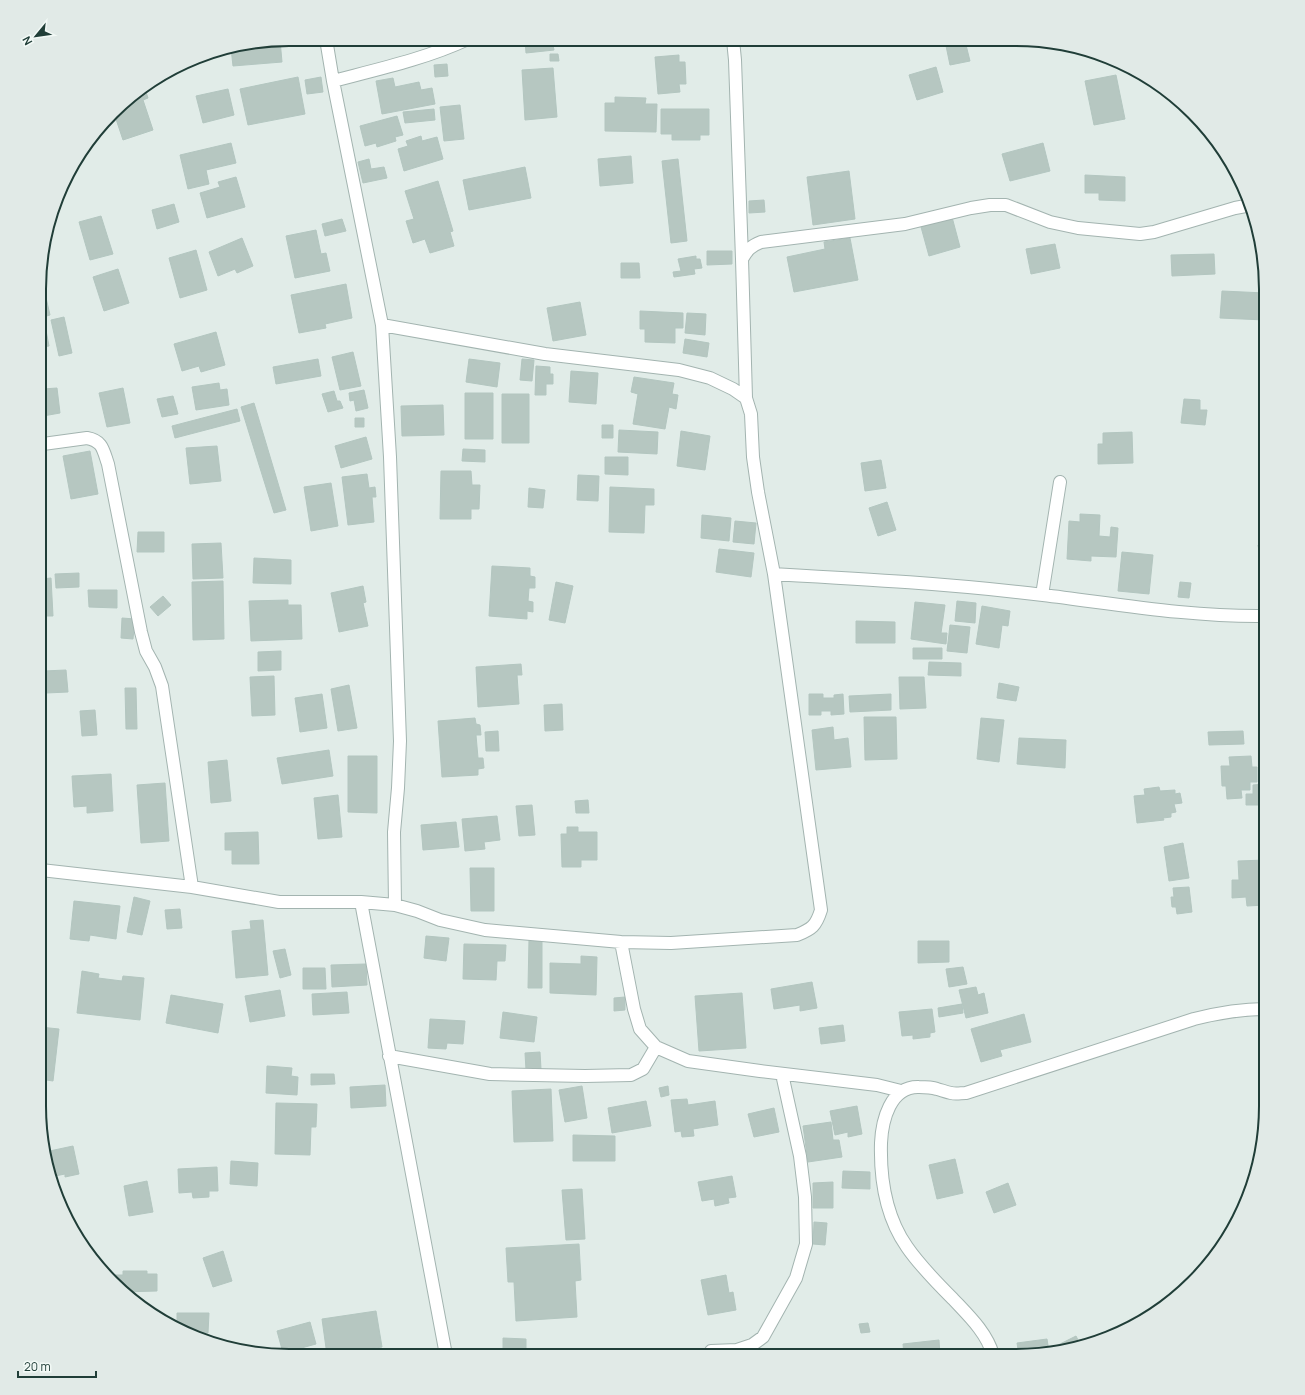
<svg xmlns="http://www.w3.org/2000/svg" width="1305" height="1395" font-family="Manrope,sans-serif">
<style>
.building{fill:#b6c7c1;stroke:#b3c6c0}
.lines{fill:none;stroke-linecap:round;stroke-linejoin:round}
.minor-casing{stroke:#a3b4b0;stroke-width:14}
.minor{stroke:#fff;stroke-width:12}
.rim{fill:none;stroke:#203e38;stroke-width:2}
</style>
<rect width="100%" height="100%" fill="#e1ece8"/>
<path class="building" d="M280 40 282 62 233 66 231 48Z
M525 40H552L554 50 526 53Z
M945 41H965L970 61 950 65Z
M968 41H983L969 43Z
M550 54H558L559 61H550Z
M679 55V62H685L686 84H679L680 92 658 94 655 57Z
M447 64 448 76 435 77 434 65Z
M936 67 943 92 917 100 909 75Z
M553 68 557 117 525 120 522 70Z
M1116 75 1125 119 1094 125 1085 81Z
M298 77 305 114 248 125 240 89Z
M321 77 323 92 307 94 305 80Z
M393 78 395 87 419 82 421 90 432 88 435 104 382 114 376 81Z
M145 89 148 98 143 100 153 130 123 140 115 116 110 118 124 101Z
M228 89 234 115 203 123 196 96Z
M615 97 646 98 645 104H657L656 132 605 131V103H615Z
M460 105 464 139 444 141 440 107Z
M434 109 435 120 405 123 403 112Z
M661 109H709V135H700V140H672V134H661Z
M397 116 403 135 395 137 396 141 377 147 376 143 365 146 360 126Z
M421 136 422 141 437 137 443 159 404 171 398 149 408 146 406 141Z
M231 143 236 163 206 170 209 184 188 189 180 155Z
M1043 143 1050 171 1010 181 1002 154Z
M631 156 633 183 600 186 598 159Z
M369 159 371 169 384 167 387 178 363 183 358 162Z
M678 159 687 241 671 243 662 161Z
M525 167 531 198 469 210 463 180Z
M849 171 855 219 813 225 807 177Z
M1085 175 1125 177V201L1099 200V193H1085Z
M236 177 245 207 207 218 200 193 220 187 218 182Z
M438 181 453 231 450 232 454 246 430 253 425 239 413 243 406 221 414 219 405 191Z
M764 200 765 212 749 213V201Z
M174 204 179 222 157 229 152 210Z
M101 216 113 254 90 260 79 222Z
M952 217 960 247 929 256 921 227Z
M342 219 346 231 325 236 322 224Z
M316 230 321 254 326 253 330 271 295 278 286 236Z
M242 238 253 266 237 273 235 269 218 276 209 252Z
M850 238 858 280 794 292 787 257 825 249 824 242Z
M1055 244 1060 268 1031 274 1026 249Z
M196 250 207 290 180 298 169 258Z
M707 251H732V264L707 265Z
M1214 254 1215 274 1172 276 1171 255Z
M696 256V259H700L702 268 694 269 695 274 674 277 673 272 681 271 678 259Z
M621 263H639L640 278H621Z
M118 269 129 303 104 311 93 277Z
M346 284 352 318 325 324 326 328 299 333 291 295Z
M44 289 50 315 43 317Z
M1222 291 1265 293V320L1220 318Z
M580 302 586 335 553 341 547 308Z
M640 311 683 313V328H675V343L645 342V329H640Z
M687 313 706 314 705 335 685 333Z
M64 317 72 353 59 356 51 320Z
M44 320 49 346 43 347V321Z
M216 332 225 365 201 372 199 366 182 371 174 344Z
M685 339 709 343 707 357 683 353Z
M353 352 361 386 340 390 332 357Z
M318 359 321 376 276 384 273 367Z
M469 359 500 363 497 387 466 382Z
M522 359 534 360 532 381 520 380Z
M536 366 550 367V374H553V384H546V395H535Z
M571 371 598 373 596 404 569 402Z
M634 377 674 383 672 394 678 395 676 409 669 407 665 429 633 424 638 394 631 392Z
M219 383 220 390 227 389 229 405 196 410 192 387Z
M57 388 60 413 43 416V389Z
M123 388 130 423 107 427 99 393Z
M364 390 368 408 356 411 354 400 350 401 349 393Z
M334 391 337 401H340L343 408 328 412 322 394Z
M465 393H493V439H465Z
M502 394H529V443H502Z
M173 396 178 414 162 417 157 399Z
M1184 399 1200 400V410H1207L1205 425 1181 423Z
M254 403 286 510 274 513 241 407Z
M443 405 444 435 402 436 401 406Z
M237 409 240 421 175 438 172 426Z
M355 418H364V427H355Z
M602 425H613V438H602Z
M619 430 658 432 657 454 618 452Z
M681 431 710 436 705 470 677 466Z
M1132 432 1133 463 1098 464V444H1103V433Z
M366 437 372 459 341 468 335 446Z
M217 446 221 481 190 484 186 448Z
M463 449 485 450V462L462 461Z
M90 451 98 494 71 499 63 456Z
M605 457H628V475L605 474Z
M881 460 886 488 865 491 861 463Z
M441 471H471L472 485H480L479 509H471V519H440Z
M367 474 369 488 375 487 376 497H372L374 522 348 525 342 477Z
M578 475 599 476 598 501 577 500Z
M331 483 338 526 311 531 304 487Z
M610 487 654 489V505H645L644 533 609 532Z
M529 488 545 490 543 508 528 507Z
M887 502 896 530 878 536 869 508Z
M1080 514 1100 515 1099 536 1110 537 1111 527 1118 528 1116 557 1091 556V561L1067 559 1069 521 1080 522Z
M702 515 731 518 729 541 701 538Z
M735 521 756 523 754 544 733 542Z
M138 532H164V552H137Z
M221 543 223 578 193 579 192 544Z
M1265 543V584L1258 545Z
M719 549 754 553 751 577 716 572Z
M1122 552 1153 555 1149 594 1118 591Z
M254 558 291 560V584L253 583Z
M492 566 530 568V576L535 577V588H529L528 601 533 602V612L527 611V619L489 616Z
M79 573V587L56 588 55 574Z
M51 578 53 616H42V579Z
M223 581 224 639 193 640 192 582Z
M556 582 573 586 565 623 549 620Z
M1180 582 1191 583 1189 598 1178 597Z
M363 586 366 602 363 603 368 626 339 632 331 593Z
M88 590H117V608L89 607Z
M163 596 171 605 158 616 150 607Z
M288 600V605H301L302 639 251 641 249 601Z
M957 601 976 603 975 623 955 621Z
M915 602 945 605 941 633H947L946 644 911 639Z
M982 606 1010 611 1008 626 1002 625 999 648 976 644Z
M122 618 135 619 133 639 121 638Z
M856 621 895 622V643H856Z
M950 625 970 627 967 653 947 651Z
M913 648H942V659H913Z
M281 651V670L258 671V652Z
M929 662 961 663V676L928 675Z
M521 664 522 675H517L519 704 478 707 476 667Z
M66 670 68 692 46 693 44 671Z
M274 676 275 715 252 716 250 677Z
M899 677H924L926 708 900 709Z
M999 683 1019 687 1016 701 997 698Z
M349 685 357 728 338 731 331 689Z
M125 688H136L137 729H126Z
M322 694 327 728 300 732 295 698Z
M809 694H823V698H834V695L843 694 844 714 831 715V711H821V715H809Z
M891 694V710L850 712 849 696Z
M562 704 563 730 545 731 544 705Z
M95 710 97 735 82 736 80 711Z
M864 717H896L897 759 865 760Z
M475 718 476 724 480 725 481 735H476L478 758H483L484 768 478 769V775L442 777 438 721Z
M981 718 1004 720 999 762 977 759Z
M833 727 834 740 848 738 851 767 816 770 812 730Z
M498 731 499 751H486L485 732Z
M1243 731 1244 744 1209 745 1208 732Z
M1019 738 1066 740 1065 768 1017 764Z
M329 750 333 776 282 784 277 758Z
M348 756H377V813L348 812Z
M1251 756 1252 767H1257V782H1250V790H1241L1242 798 1227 799 1226 786H1222L1221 766H1230L1229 757Z
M227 760 231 801 211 803 208 762Z
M111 774 113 811 87 813V806L74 807 72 776Z
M165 783 169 841 141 843 137 785Z
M1265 784V805H1246V794H1253V785Z
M1159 787 1160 791 1175 790V794L1180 793 1182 803 1174 804 1176 812 1171 813V817L1163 818 1164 820 1137 823 1134 796 1145 795 1144 789Z
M338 795 342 837 318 839 314 798Z
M588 800 589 813H576L575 801Z
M532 805 535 835 519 836 516 806Z
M497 816 500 840 484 842 485 849 465 851 462 819Z
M456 822 459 847 423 850 421 825Z
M567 827H578V832H597V860H581V867H562L561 834H567Z
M258 832 259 864H232V850H225V833Z
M1183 843 1189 878 1169 881 1164 847Z
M1265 860V905L1247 906 1246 897 1232 898V880H1239L1238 861Z
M470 868H494V911H471Z
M1189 887 1192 912 1177 914 1176 907H1172L1171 897H1174L1173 888Z
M134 897 150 901 142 935 127 932Z
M74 901 120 906 116 939 90 935 89 941 70 939Z
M180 909 182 928 167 929 165 910Z
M263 920 268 975 236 978 232 931 251 929 250 921Z
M426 936 449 938 446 961 424 958Z
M529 939H542V988H528Z
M918 941H949V962L918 963Z
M464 944 506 945 505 961H497L496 980 463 979Z
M285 949 291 975 280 978 273 951Z
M581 956 597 957 596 995 550 993V963L581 964Z
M366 964 367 985 332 987 331 965Z
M963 967 967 984 949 987 946 969Z
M303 968H325L326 989H303Z
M82 971 99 974 98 978 122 981 123 976 144 978 140 1020 77 1013Z
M812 982 817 1008 800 1011V1005L774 1009 771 989Z
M976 987 978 995 984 993 988 1013 966 1018 959 990Z
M280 990 285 1016 250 1022 245 996Z
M347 992 349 1013 313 1015 312 994Z
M742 993 746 1048 699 1051 695 996Z
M171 995 223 1004 218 1033 166 1023Z
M625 997V1010L614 1011V998Z
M962 1004 963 1013 939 1017 938 1008Z
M932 1009 935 1032 930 1033V1037L913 1039V1035L902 1036 899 1012Z
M503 1012 537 1017 534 1042 500 1038Z
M1024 1014 1031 1042 1000 1050 1002 1056 981 1062 971 1029Z
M430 1019 465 1021 463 1044 447 1043 446 1049 428 1048Z
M843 1025 845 1041 821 1044 819 1028Z
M40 1027 59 1029 53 1081 40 1079Z
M540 1052 541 1069 526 1070 525 1053Z
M267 1066 292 1068 291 1076 298 1077 297 1095 266 1093Z
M311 1074H334L335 1084 311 1085Z
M385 1085 386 1106 351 1108 350 1087Z
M582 1086 587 1118 565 1122 559 1090Z
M668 1086 669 1095 661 1097 659 1088Z
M551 1089 553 1141 514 1142 512 1091Z
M687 1099 688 1105 715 1101 718 1125 693 1129 694 1136 682 1137 681 1131 675 1132 671 1100Z
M646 1101 651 1126 612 1133 608 1108Z
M276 1103 317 1104 316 1127H311L310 1155 275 1154Z
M857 1106 862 1134 848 1137V1132L835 1135 830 1111Z
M774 1108 779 1132 754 1137 748 1114Z
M831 1122 833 1140H839L842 1157 808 1162 803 1126Z
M573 1135 615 1136V1161H573Z
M73 1146 79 1174 65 1177V1174L50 1177 45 1152Z
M955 1159 963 1193 937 1199 929 1165Z
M231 1161 258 1163 257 1186 230 1184Z
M217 1167 218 1191H209V1197L193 1198 192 1192 179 1193 178 1169Z
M843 1171 870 1172V1189L842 1188Z
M732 1176 736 1197 728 1198 729 1203 715 1206 714 1199 702 1201 698 1182Z
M147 1181 153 1212 129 1216 124 1186Z
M833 1182V1208H813V1183Z
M1008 1183 1016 1205 994 1213 986 1192Z
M582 1189 585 1239 566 1240 562 1190Z
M814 1222 827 1223 825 1245 813 1244Z
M579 1244 581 1280 575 1281 577 1317 516 1321 514 1282H508L506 1248Z
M223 1251 232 1281 213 1287 203 1258Z
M123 1271H147V1274H157V1291L122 1292 115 1283 114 1275H123Z
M726 1275 729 1293 733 1292 736 1310 708 1315 701 1280Z
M376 1311 382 1347 327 1355 322 1319Z
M177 1313H209L208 1333 196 1332V1336L177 1328Z
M310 1322 316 1344 283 1353 277 1331Z
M868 1323 870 1332 861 1333 859 1324Z
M1076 1336 1081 1346 1059 1350 1056 1346Z
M503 1338 526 1339V1355H503Z
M1047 1339 1049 1352 1032 1355H1019L1017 1343Z
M939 1340 940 1355H904L903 1344Z
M878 1350 879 1355H847L846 1354Z"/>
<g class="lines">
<g class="minor-casing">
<path id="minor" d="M326 39 333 81 382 325 390 457 400 741 398 788 394 832 395 905
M733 40 735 60 742 259
M333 81C379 69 425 59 468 39
M746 398 742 259C747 250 751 246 761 242L905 224 971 208 990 205H1006L1050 222 1078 228 1140 234 1154 232 1235 208 1251 205
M43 444 87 438C103 441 103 450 108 464L141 632 146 651 155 667 162 686 192 887
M774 574C863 579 953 584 1043 595 1117 604 1190 617 1265 616
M1042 595 1060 482
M41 870 192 887 279 902H361L395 905 417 911 440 920 485 930 621 942 671 943 797 935C812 929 816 926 821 910L774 574 758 492 753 457 751 414 746 398 733 389 710 378 679 370 545 354 382 325
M361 902 446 1355
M621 942 634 1009 640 1029 656 1047 688 1061 760 1071 877 1085 901 1091
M389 1056 490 1074 585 1076 631 1075 643 1069 656 1047
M711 1351 737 1350 752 1345 763 1337 796 1278 806 1244 805 1197 800 1156 782 1074
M993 1355C987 1333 969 1316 953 1299 937 1283 920 1266 907 1247 886 1217 880 1179 881 1143 882 1121 890 1086 919 1087 924 1087 931 1087 937 1089 941 1090 946 1092 951 1093 956 1094 961 1093 966 1093L1194 1019C1218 1013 1241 1009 1265 1009"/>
</g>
<use href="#minor" class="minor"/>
</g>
<path d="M0 0H1305V1395H0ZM289 46H1016A243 243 0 0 1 1259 289V1106A243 243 0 0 1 1016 1349H289A243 243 0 0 1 46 1106V289A243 243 0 0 1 289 46Z" fill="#e1eae7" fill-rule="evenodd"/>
<path class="rim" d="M289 46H1016A243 243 0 0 1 1259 289V1106A243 243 0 0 1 1016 1349H289A243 243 0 0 1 46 1106V289A243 243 0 0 1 289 46Z"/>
<g transform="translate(36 36) rotate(241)" stroke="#f2f9f6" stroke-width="3" paint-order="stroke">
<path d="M0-3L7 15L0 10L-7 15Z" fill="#203e38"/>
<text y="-6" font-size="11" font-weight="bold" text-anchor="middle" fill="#203e38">N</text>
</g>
<path d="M18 1371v6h78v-6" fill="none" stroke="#203e38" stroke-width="2"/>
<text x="24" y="1371" font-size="12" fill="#203e38" stroke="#f2f9f6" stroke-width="3" paint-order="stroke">20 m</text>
</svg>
